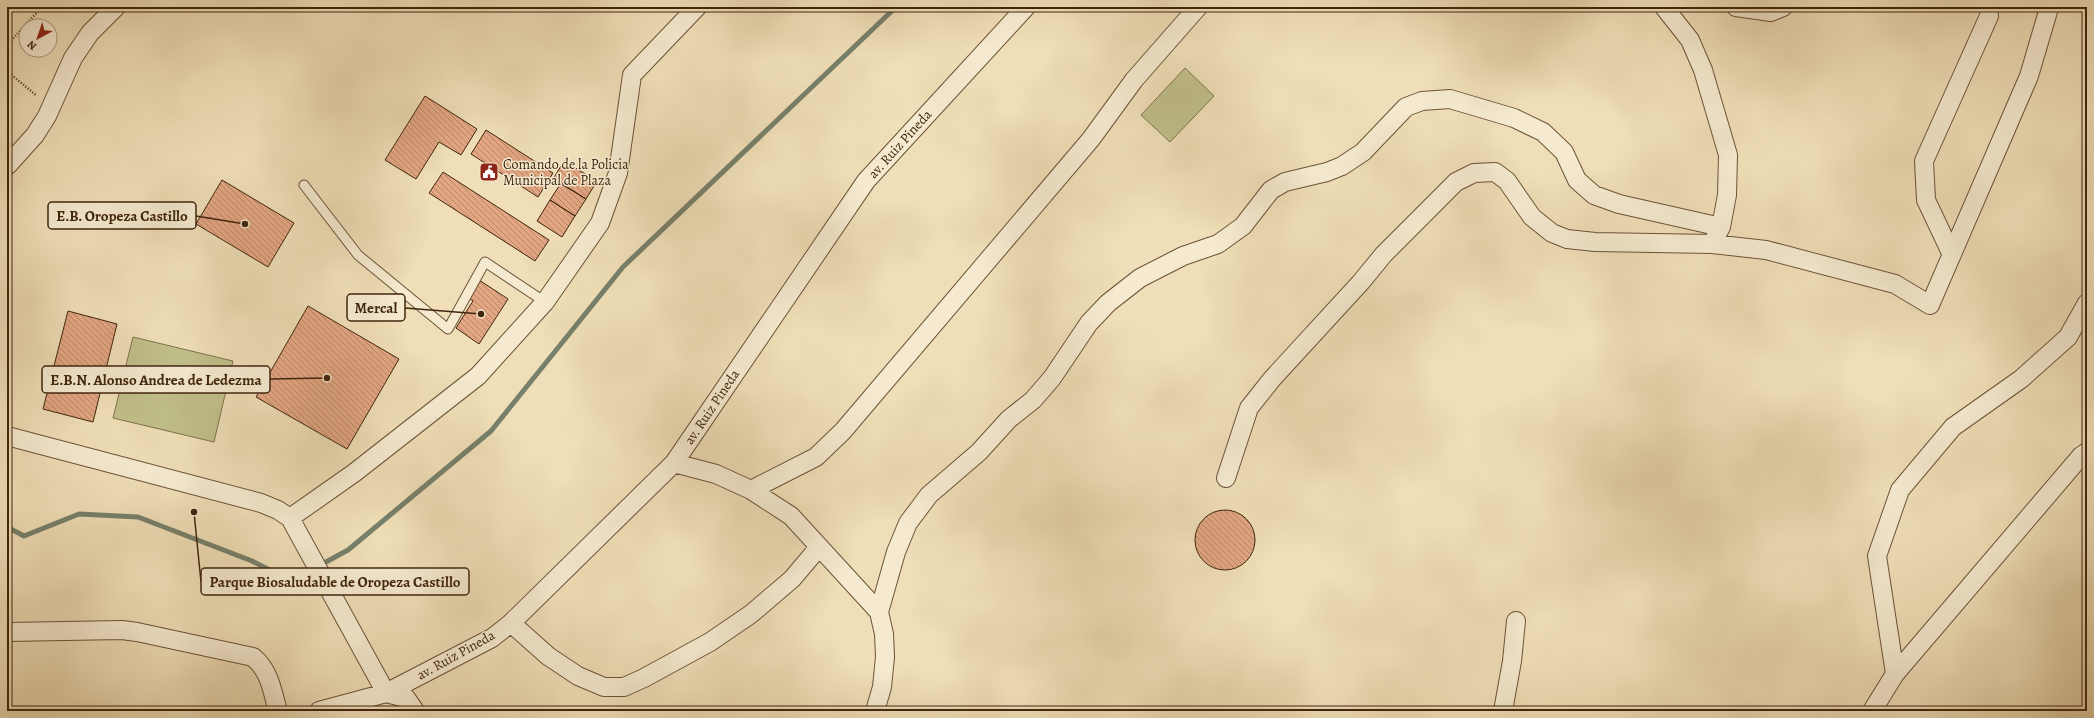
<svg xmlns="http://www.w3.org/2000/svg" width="2094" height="718" font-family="Alegreya,serif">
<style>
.grass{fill:#c0bf8a;stroke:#80724c}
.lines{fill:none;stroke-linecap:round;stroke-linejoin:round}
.stream{stroke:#77806b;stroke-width:5}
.building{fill:url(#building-back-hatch);stroke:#40250d}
.lane-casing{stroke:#6c5338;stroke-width:11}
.street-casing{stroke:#6c5338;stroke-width:20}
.path{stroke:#40250d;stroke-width:2.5;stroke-dasharray:1 2;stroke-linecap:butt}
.lane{stroke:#f5ead0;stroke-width:9}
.street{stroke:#f5ead0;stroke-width:18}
.labels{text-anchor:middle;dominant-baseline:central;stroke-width:3;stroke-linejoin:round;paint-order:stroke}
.street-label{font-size:14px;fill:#40250d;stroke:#f5ead0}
.poi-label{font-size:14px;fill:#40250d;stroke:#f5ead0;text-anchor:start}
.leader{fill:none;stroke:#40250d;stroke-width:1.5}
.callout-dot{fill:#40250d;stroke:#f5ead0;stroke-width:1.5}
.callout{fill:#f5ead0;stroke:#40250d;stroke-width:1.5}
.callout-label{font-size:15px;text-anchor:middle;font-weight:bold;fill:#40250d}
</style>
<defs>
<pattern id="building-back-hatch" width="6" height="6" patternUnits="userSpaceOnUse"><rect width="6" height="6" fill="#e2a682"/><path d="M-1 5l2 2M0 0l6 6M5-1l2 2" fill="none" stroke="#b98769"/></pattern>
</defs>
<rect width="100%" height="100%" fill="#efdeb7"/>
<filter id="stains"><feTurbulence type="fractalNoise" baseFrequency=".005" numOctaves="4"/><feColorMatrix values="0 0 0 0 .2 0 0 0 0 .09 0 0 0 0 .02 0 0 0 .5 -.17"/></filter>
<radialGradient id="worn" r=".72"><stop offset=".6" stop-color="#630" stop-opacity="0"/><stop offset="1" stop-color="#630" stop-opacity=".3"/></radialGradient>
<path class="grass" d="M1185 68 1214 96 1170 142 1141 115Z
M133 337 233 361 214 442 113 418Z"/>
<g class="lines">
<path class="stream" d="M7 527 24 536 79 514 138 517 252 561 291 581 348 550 491 431 623 267 896 7"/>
</g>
<path class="building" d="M425 96 477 129 461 155 439 142 416 179 385 160Z
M486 130 553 173 538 197 471 154Z
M564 161 597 181 586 199 553 179Z
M443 172 549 240 535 261 429 193Z
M222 180 294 223 268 267 196 224Z
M561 183 586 199 575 216 550 200Z
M550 200 575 216 562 237 537 221Z
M479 280 508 299 479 344 456 328 473 301 468 297Z
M308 306 399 359 347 449 256 397Z
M68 311 117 324 93 422 43 409Z
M1195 540a30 30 0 1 1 60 0a30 30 0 1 1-60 0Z"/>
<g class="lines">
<g class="lane-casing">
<path id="lane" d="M304 185 358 255 448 329 485 262 545 302"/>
</g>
<g class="street-casing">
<path id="street" d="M1664 7 1690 40 1703 70 1728 155 1727 195 1721 227 1715 238
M1736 7 1771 12 1783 7
M8 165 35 135 47 116 73 58 90 33 116 7
M1952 255 1926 200 1924 161 1989 16
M7 436 261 503 278 510 290 518 386 693 406 698 415 711
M674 463 716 474 751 490 791 516 879 612 884 634 885 657 882 687 875 711
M1226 478 1249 408 1272 379 1361 282 1384 254 1456 182 1474 173 1495 172 1507 181 1532 217 1552 233 1567 239 1595 242 1712 244 1766 250 1895 284 1930 305 2029 76 2049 8
M751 490 816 457 843 431 1091 139 1134 80 1198 7
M290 518 354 473 478 376 545 302 600 223 618 173 632 75 697 7
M879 612 896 552 908 523 929 495 979 452 1009 419 1033 400 1052 378 1089 323 1108 303 1140 278 1183 256 1218 244 1243 226 1271 190 1285 182 1327 172 1342 166 1363 152 1406 107 1422 101 1450 99 1514 118 1543 132 1564 152 1577 180 1594 195 1619 204 1721 227
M511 623 548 656 578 676 604 687H624L644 678 710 642 751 614 792 579 819 547
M7 632 122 630 137 632 253 657C270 671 272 691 278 711
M1895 674 1877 556 1900 490 1953 427 2021 379 2068 337 2087 303
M319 711 386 693 492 638 511 623 674 463 866 181 1026 7
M1503 711 1512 661 1516 621
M1872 711 1895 674 2081 456 2087 452"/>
</g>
<path class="path" d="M7 45 42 7
M7 71 37 96"/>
<use href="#lane" class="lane"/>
<use href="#street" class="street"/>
</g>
<defs>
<g id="civic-square" transform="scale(1)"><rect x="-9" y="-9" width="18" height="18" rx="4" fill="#8f2418" stroke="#f5ead0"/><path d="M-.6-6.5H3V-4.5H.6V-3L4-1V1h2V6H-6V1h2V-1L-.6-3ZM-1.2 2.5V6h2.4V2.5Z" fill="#fff"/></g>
</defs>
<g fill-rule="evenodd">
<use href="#civic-square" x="489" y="172"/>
</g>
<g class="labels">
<g class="street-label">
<text transform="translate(900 144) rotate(-48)">av. Ruiz Pineda</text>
<text transform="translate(712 407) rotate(-56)">av. Ruiz Pineda</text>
<text transform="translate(456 655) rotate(-29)">av. Ruiz Pineda</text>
</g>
<g class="poi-label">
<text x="503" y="164">Comando de la Policia<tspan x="503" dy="16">Municipal de Plaza</tspan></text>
</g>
</g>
<path class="leader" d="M245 224L196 216M481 314L405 308M327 378L270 379M194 512L201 582"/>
<g class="callout-dot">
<circle cx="245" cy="224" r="4"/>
<circle cx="481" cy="314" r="4"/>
<circle cx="327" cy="378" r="4"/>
<circle cx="194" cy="512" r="4"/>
</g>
<g class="callout">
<rect x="48" y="202" width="148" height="27" rx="4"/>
<rect x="347" y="294" width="58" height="27" rx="4"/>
<rect x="42" y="366" width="228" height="27" rx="4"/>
<rect x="201" y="568" width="268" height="27" rx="4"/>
</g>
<g class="callout-label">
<text x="122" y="221">E.B. Oropeza Castillo</text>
<text x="376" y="313">Mercal</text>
<text x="156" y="385">E.B.N. Alonso Andrea de Ledezma</text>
<text x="335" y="587">Parque Biosaludable de Oropeza Castillo</text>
</g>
<rect width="2094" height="718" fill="none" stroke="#efdeb7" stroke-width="24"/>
<rect x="8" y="8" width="2078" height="702" fill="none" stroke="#40250d" stroke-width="2"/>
<rect x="12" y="12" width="2070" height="694" fill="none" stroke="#40250d"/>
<g transform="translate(38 38) rotate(220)"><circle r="19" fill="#f5ead0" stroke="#ad9b82"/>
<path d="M0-3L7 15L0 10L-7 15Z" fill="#8f2418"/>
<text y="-6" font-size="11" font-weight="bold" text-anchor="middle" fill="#40250d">N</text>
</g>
<rect width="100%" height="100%" filter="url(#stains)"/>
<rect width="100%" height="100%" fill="url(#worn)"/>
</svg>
